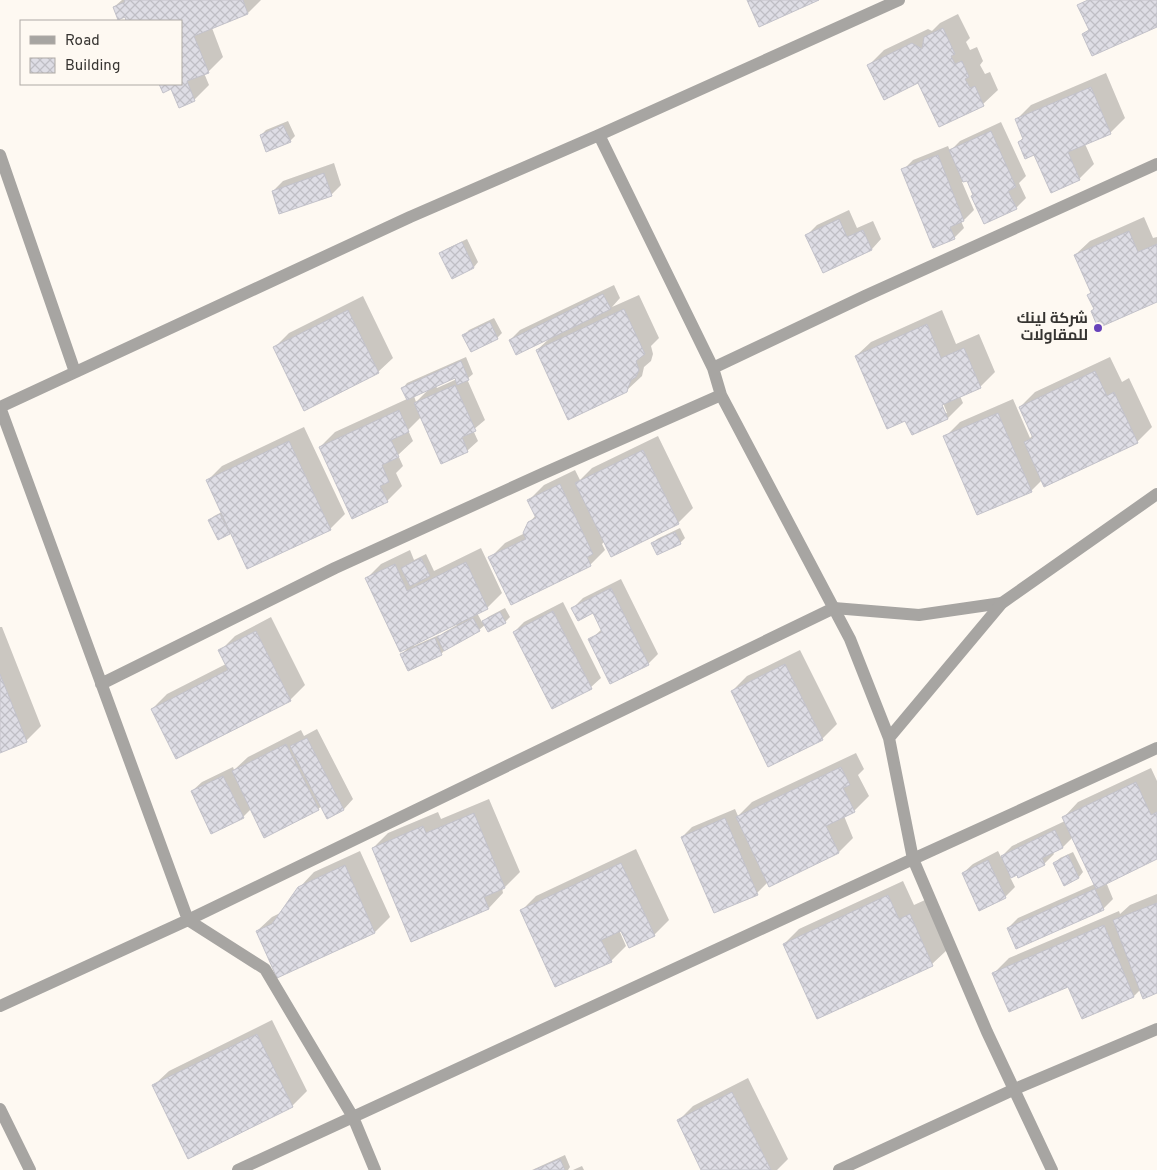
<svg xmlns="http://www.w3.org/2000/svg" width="1157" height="1170" font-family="Overpass,Cairo,sans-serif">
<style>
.shadow{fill:#0003;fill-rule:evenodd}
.building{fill:url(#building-cross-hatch);stroke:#c3c2ca}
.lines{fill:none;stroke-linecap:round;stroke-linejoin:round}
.lane{stroke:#a7a5a2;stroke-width:12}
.street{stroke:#a7a5a2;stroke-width:12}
.poi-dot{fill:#6742ba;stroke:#fef9f2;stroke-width:2}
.labels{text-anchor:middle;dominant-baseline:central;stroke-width:4.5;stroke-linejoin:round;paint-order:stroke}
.poi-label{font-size:15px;font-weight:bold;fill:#363431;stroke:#fef9f2;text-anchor:end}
</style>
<defs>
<pattern id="building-cross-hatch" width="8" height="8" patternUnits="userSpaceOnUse" patternTransform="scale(1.25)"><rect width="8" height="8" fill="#dedde5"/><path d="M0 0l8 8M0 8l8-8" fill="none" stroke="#bfbec5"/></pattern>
</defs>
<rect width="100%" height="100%" fill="#fef9f2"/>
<path class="shadow" d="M122 0H261L248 13 212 28 223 57 208 72 204 73 209 85 194 100 172 88 164 91 160 84H181V21H128L125 15 114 7Z
M958 14 970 38 966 42 970 50 977 47 983 61 980 65 985 74 990 72 998 90 983 104 940 125 919 82 869 65 884 50 928 29 932 31 940 23Z
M1106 73 1125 118 1110 133 1085 144 1094 164 1079 179 1035 153 1019 142 1024 137 1016 120 1031 105Z
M288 121 295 136 290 141 261 135 266 130Z
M1001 122 1026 176 1019 183 1026 198 1016 208 974 194 968 180 962 182 974 210 964 220 961 221 964 228 954 238 903 170 913 160 948 146 950 151 960 141Z
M334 163 341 185 331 195 273 191 283 181Z
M849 210 857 228 873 221 881 239 872 249 824 272 807 235 817 225Z
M1144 217 1153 238 1157 237V300L1095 309 1089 295 1092 292 1075 255 1090 241Z
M467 239 478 262 474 267 452 277 441 254 446 249Z
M614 285 620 298 612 307 639 295 659 338 651 346 653 354 651 361 644 367 642 376 626 391 537 350 550 338 510 340 520 330Z
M363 296 393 358 378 372 274 348 289 333Z
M942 310 956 344 979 334 995 372 980 387 960 396 963 403 948 418 912 433 906 420 856 356 871 342ZM941 398 947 413H945L939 399Z
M494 318 502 333 497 338 464 335 469 330Z
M466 357 473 374 467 379 485 420 473 430 478 441 468 450 441 462 421 417 408 430 413 441 398 455 403 466 396 473 402 486 387 501 320 447 335 432 407 399 403 388 407 383ZM456 377 457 379 437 388 436 386ZM429 389 416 402 414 396Z
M1110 357 1122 382 1129 378 1152 427 1137 442 1042 480 1031 491 945 437 960 422 1013 399 1030 438 1033 435 1020 407 1035 392Z
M304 427 345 514 330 529 231 532 229 533 210 520 214 516 222 512 208 480 222 466Z
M658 436 693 508 678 523 605 541 602 544 605 550 590 565 490 558 505 543 525 533 529 523 536 515 529 500 544 485 575 470 580 480 592 468Z
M680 528 685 538 680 543 652 544 657 539Z
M481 548 502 593 487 608 477 613 482 622 488 617 505 608 510 617 505 622 485 625 479 630 446 649 441 654H402L410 646 366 579 381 564 410 550 414 560 426 554 434 571ZM456 623 457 625 443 633 440 636 439 635 414 646 413 644Z
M621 579 658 654 648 664 590 640 602 629 593 611 573 608 583 598Z
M563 602 601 678 591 687 514 632 524 622Z
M271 617 305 685 290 700 152 709 167 694 226 664 220 651 235 636Z
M0 627H2L41 726 26 741 0 751Z
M800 650 837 724 822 739 732 691 747 676Z
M317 729 353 799 344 809 322 806 318 809H251L243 817 192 791 202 782 233 767 234 770 248 757 301 730 304 736Z
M856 753 864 769 858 775 869 796 854 811 844 816 853 838 839 852 768 882 757 893 682 837 692 827 735 809 738 816 752 802Z
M1151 768 1157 781V858L1106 882 1113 899 1103 909 1008 928 1018 918 1095 884 1073 837 1063 847 1053 852 1054 854 1044 864 1017 873 1010 877 1015 887 1005 897 963 873 973 864 998 851 1001 857 1012 846 1065 821 1064 817 1078 802Z
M489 799 520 872 505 887 502 888 503 893 489 908 412 940 373 848 388 833 438 812 441 819Z
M636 849 669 920 654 935 622 929 619 930 626 946 611 961 521 911 536 896Z
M360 851 390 917 375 932 278 977 257 931 272 917 282 912 299 888 314 872Z
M1073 852 1083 872 1079 877 1065 884 1055 863 1060 858Z
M903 881 914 905 925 900 947 950 932 964 784 944 799 929Z
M1157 894V992L1141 989 1134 996 1083 1018 1069 985 994 973 1009 958 1119 911 1120 914 1130 905Z
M272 1020 307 1091 292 1106 154 1085 169 1071Z
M748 1078 788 1159 777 1170H703L678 1121 693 1106Z
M565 1155 570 1167 568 1170H532Z
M582 1166 584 1170H573Z"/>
<path class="building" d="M124 0H243L248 14 194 36 209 73 187 81 195 101 179 108 171 89 163 93 159 84H181V21H126L125 17 118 20 113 7 125 2Z
M747 0H819L759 27Z
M1088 0H1157V27L1092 56 1082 34 1089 30 1077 5Z
M943 28 955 54 951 56 955 64 962 61 969 77 965 79 970 88 975 86 984 106 939 127 918 83 884 100 867 65 912 43 922 49 924 37Z
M1091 87 1111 134 1068 152 1080 180 1051 193 1034 155 1025 159 1018 142 1023 139 1015 119Z
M283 125 291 142 266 152 260 135Z
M991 131 1016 187 1008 191 1017 209 984 224 971 196 973 195 967 181 963 182 949 150Z
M938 155 964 221 950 227 955 239 933 248 901 169Z
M324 173 332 196 279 214 272 191Z
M839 219 847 237 863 230 872 250 823 273 805 235Z
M1129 231 1138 252 1157 244V302L1098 328 1091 311 1094 309 1087 295 1091 293 1074 255Z
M462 242 474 268 452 279 439 253Z
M603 294 611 309 516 355 509 340Z
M624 309 645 354 636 361 639 370 636 377 631 380 628 388 627 392 568 420 536 350Z
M348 310 379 373 304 411 273 347Z
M490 322 498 339 471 352 462 335Z
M927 324 941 358 964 348 981 388 942 405 948 419 912 435 905 421 887 429 855 356Z
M461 361 469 380 457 385 455 378 407 400 401 388Z
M1095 371 1107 396 1114 392 1138 443 1044 487 1024 442 1033 438 1019 407Z
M455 385 476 431 462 437 468 452 441 464 414 403Z
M399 410 409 432 391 440 399 457 382 465 389 482 380 486 388 502 352 519 319 447Z
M998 413 1032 492 977 515 943 436Z
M289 441 331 530 247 569 206 480Z
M643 450 679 524 611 557 575 483Z
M560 484 593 554 587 557 591 566 511 605 488 557 526 539 523 533 528 522 536 518 527 500Z
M220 514 230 534 218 540 208 520Z
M675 532 681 544 657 555 651 543Z
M421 558 430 576 410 586 401 568Z
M466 562 488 609 400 652 365 578 395 564 407 591Z
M611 588 649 665 610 684 588 639 602 632 593 613 578 621 571 608Z
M553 611 592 689 552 709 513 632Z
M500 612 506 623 488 632 482 621Z
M473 618 480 631 444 651 437 637Z
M256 631 291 701 176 759 151 709 228 670 218 650Z
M435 638 442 655 408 671 400 654Z
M785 664 823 740 768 767 731 691Z
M0 674 27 742 0 753Z
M307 738 344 810 327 819 290 746Z
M286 744 319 810 264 838 232 771Z
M841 767 850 785 843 788 855 812 826 826 839 853 769 887 736 817Z
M223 776 244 818 211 834 191 791Z
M1136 782 1151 815 1157 812V859L1096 889 1062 817Z
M474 813 505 888 484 897 489 909 411 942 372 848 423 826 426 833Z
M725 818 758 895 714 913 681 837Z
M1055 830 1063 848 1042 858 1045 865 1018 878 1017 875 1011 878 1001 856Z
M1068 855 1079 878 1064 886 1053 863Z
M988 860 1006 898 979 911 962 873Z
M621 863 655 936 629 948 621 931 601 940 612 962 555 987 520 910Z
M345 865 375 933 277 978 256 931 272 924 298 887Z
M1095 889 1104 910 1016 949 1007 928Z
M888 895 899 919 910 914 933 966 817 1019 783 944Z
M1157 903V993L1143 999 1113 920Z
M1104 925 1134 997 1082 1019 1068 987 1009 1012 992 973Z
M257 1034 293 1107 188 1159 152 1085Z
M732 1092 771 1170H701L677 1120Z
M560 1159 565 1170H534Z"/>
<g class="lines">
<path class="lane" d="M834 608 919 615 1002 603"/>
<path class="street" d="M599 135 713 368 721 395 850 639 889 738 913 859 987 1032 1052 1170
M0 155 75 372
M713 368 865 296 1157 164
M0 407 410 217 599 135 899 0
M0 407 188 920 265 969 353 1117 375 1170
M101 684 335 568 542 474 721 395
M889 738 1002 603 1157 494
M0 1006 188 920 834 608
M0 1109 30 1170
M238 1170 913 859 1157 748
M839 1170 1015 1089 1157 1029"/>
</g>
<circle class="poi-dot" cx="1098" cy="328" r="5"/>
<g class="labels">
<g class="poi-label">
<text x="1088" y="319">شركة لينك<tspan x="1088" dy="17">للمقاولات</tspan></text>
</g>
</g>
<rect x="20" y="20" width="162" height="65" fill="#fef9f2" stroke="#aeaaa5"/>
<rect x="30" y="36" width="25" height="8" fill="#a7a5a2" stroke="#aeaaa5"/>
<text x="65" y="45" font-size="15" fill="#363431">Road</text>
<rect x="30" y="58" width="25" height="15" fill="url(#building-cross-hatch)" stroke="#aeaaa5"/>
<text x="65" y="70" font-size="15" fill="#363431">Building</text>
</svg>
